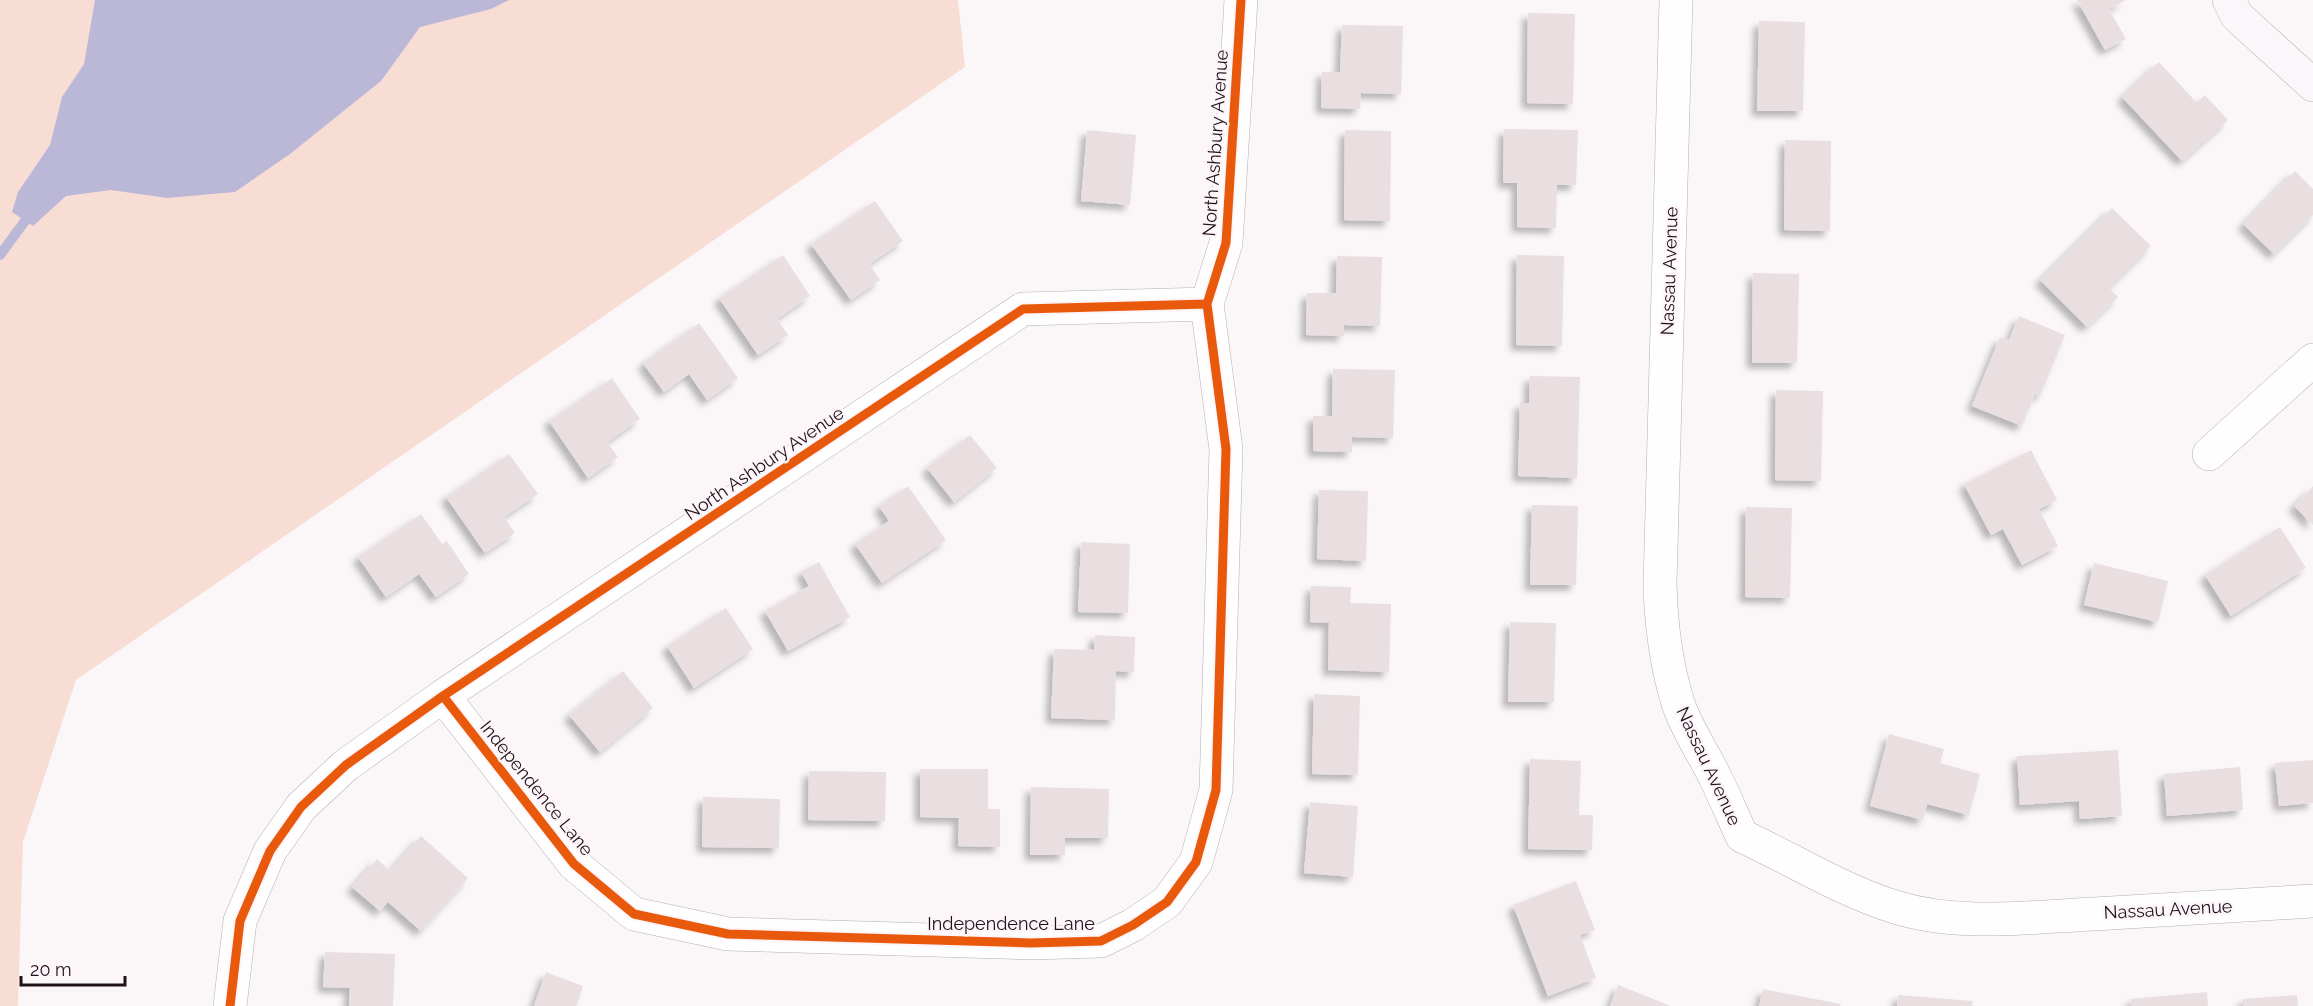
<svg xmlns="http://www.w3.org/2000/svg" width="2313" height="1006" font-family="Raleway,sans-serif">
<style>
.green{fill:#f8ddd5}
.water{fill:#bbb7d7}
.lines{fill:none;stroke-linecap:round;stroke-linejoin:round}
.stream{stroke:#bbb7d7;stroke-width:10}
.building{fill:#e9dfe1;filter:url(#shadow)}
.street-casing{stroke:#b6adb2;stroke-width:34}
.secondary-casing{stroke:#b6adb2;stroke-width:34}
.street{stroke:#fefefe;stroke-width:33}
.secondary{stroke:#faf7fb;stroke-width:33}
.cycleway-casing{stroke:#fdf5f9;stroke-width:13}
.cycleway{stroke:#e8590c;stroke-width:9}
.labels{text-anchor:middle;dominant-baseline:central;stroke-width:5;stroke-linejoin:round;paint-order:stroke}
.street-label{font-size:18px;fill:#1f131a;stroke:#fdf5f9}
</style>
<defs>
<filter id="shadow"><feDropShadow dx="-5.5" dy="5.5" stdDeviation="3" flood-color="#0004"/></filter>
</defs>
<rect width="100%" height="100%" fill="#fbf7f9"/>
<path class="green" d="M0 0H958L965 67 76 680 23 842 18 1006H0Z"/>
<path class="water" d="M95 0H509L491 9 420 27 381 81 290 154 235 192 167 198 111 190 66 196 33 226 12 212 18 192 50 145 62 97 84 64Z"/>
<g class="lines">
<path class="stream" d="M0 255 33 210"/>
</g>
<path class="building" d="M2077 0H2126L2109 9 2126 39 2105 50Z
M1528 13 1575 14 1573 104 1527 103Z
M1759 21 1805 22 1803 111H1757Z
M1342 25 1403 26 1401 94 1361 93 1360 109 1321 108 1322 72H1340Z
M2159 62 2197 103 2205 95 2228 120 2182 161 2122 97Z
M1504 129 1578 130 1576 185H1557L1556 228 1517 227V183H1503Z
M1087 130 1136 135 1130 205 1081 201Z
M1345 130 1391 131 1390 221 1344 220Z
M1785 140 1831 141 1830 231 1784 230Z
M2295 171 2313 189V215L2274 254 2243 224Z
M875 201 903 241 869 264 880 280 851 300 811 244Z
M2112 208 2151 246 2109 288 2118 297 2087 327 2040 280Z
M783 255 810 296 777 319 788 335 758 355 719 298Z
M1517 255 1564 256 1562 346 1516 345Z
M1337 256 1382 257 1380 326 1344 325V336L1306 335 1307 293H1336Z
M1753 273 1799 274 1797 363H1752Z
M2019 316 2065 335 2040 396 2035 394 2022 426 1972 406 2000 337 2009 340Z
M699 323 738 378 707 400 689 374 664 392 643 363Z
M1333 369 1395 370 1393 438 1352 437V452L1313 451V416H1332Z
M1530 376 1580 377 1577 478 1518 476 1520 403H1529Z
M612 378 640 419 607 442 618 457 588 478 549 421Z
M1776 390 1823 391 1821 481 1775 480Z
M970 435 997 468 954 502 927 468Z
M2031 450 2057 500 2039 509 2058 546 2022 565 2003 529 1991 535 1964 484Z
M509 454 538 494 504 517 515 533 485 553 446 497Z
M908 486 946 540 882 583 855 544 889 521 879 506Z
M2313 486V525L2294 506Z
M1319 490 1368 491 1366 561 1317 559Z
M1532 505 1578 506 1576 585H1530Z
M1746 507 1792 508 1790 598 1745 597Z
M421 514 442 544 447 541 469 574 436 597 419 574 386 597 358 557Z
M2280 527 2306 568 2231 616 2205 575Z
M1081 542 1130 544 1128 613 1078 612Z
M819 562 850 617 788 651 765 611 809 586 801 572Z
M2094 563 2168 581 2158 622 2084 605Z
M1311 586 1351 587 1350 603 1391 604 1389 672 1328 670 1329 623 1310 622Z
M726 608 753 649 694 688 667 646Z
M1510 622 1556 623 1554 702H1508Z
M1095 635 1135 637 1134 672 1116 671 1115 720 1051 718 1054 649 1094 650Z
M623 671 653 708 600 752 569 715Z
M1314 694 1360 696 1358 775 1312 774Z
M1889 734 1944 749 1940 763 1980 774 1969 815 1927 804 1923 820 1870 806Z
M2118 750 2122 816 2080 819 2079 801 2020 805 2017 756Z
M1530 759 1581 761 1579 815H1593L1592 850 1528 849Z
M2313 760V803L2279 806 2275 763Z
M2240 767 2243 810 2167 816 2164 774Z
M920 769H988V809H1000V847L958 846 959 818 920 817Z
M809 771 886 772 885 821 808 820Z
M1031 787 1109 789 1108 838H1065V855H1030Z
M703 797 780 799 779 848 702 847Z
M1310 802 1358 806 1353 877 1304 873Z
M421 836 468 878 421 931 388 902 380 911 352 887 377 859 390 871Z
M1576 881 1595 930 1580 935 1596 978 1548 996 1513 905Z
M325 952 395 954 393 1006H349L350 988 323 987Z
M546 972 583 986 576 1006H534Z
M1618 985 1671 1006H1610Z
M1763 989 1841 1004 1840 1006H1759Z
M2207 992 2208 1006H2132L2131 999Z
M1898 995 1973 1001 1972 1006H1897Z
M2297 995 2298 1006H2243V999Z"/>
<g class="lines">
<g class="street-casing">
<path id="street" d="M1676 0 1660 584C1661 624 1666 664 1678 703 1687 730 1703 752 1715 777 1725 797 1733 817 1742 836 1794 860 1841 890 1895 907 1959 927 2029 917 2094 914 2167 909 2240 905 2313 901
M2209 454 2313 360
M443 696 574 864 634 914 728 934 1031 943 1101 941 1133 925 1167 902 1196 862 1216 790 1226 449 1207 304
M230 1006 240 921 270 851 301 807 346 765 443 696 1023 309 1207 304 1226 243 1241 0"/>
</g>
<g class="secondary-casing">
<path id="secondary" d="M2229 0 2237 16 2313 85"/>
</g>
<use href="#street" class="street"/>
<use href="#secondary" class="secondary"/>
<g class="cycleway-casing">
<path id="cycleway" d="M443 696 574 864 634 914 728 934 1031 943 1101 941 1133 925 1167 902 1196 862 1216 790 1226 449 1207 304
M230 1006 240 921 270 851 301 807 346 765 443 696 1023 309 1207 304 1226 243 1241 0"/>
</g>
<use href="#cycleway" class="cycleway"/>
</g>
<g class="labels">
<g class="street-label">
<text transform="translate(1215 143) rotate(-86)">North Ashbury Avenue</text>
<text transform="translate(1669 271) rotate(-88)">Nassau Avenue</text>
<text transform="translate(764 463) rotate(-34)">North Ashbury Avenue</text>
<text transform="translate(1709 766) rotate(65)">Nassau Avenue</text>
<text transform="translate(537 788) rotate(51)">Independence Lane</text>
<text transform="translate(2168 909) rotate(-3)">Nassau Avenue</text>
<text x="1011" y="923">Independence Lane</text>
</g>
</g>
<path d="M21 976v9h104v-9" fill="none" stroke="#1f131a" stroke-width="3"/>
<text x="30" y="976" font-size="18" fill="#1f131a" stroke="#fdf5f9" stroke-width="4.5" paint-order="stroke">20 m</text>
</svg>
